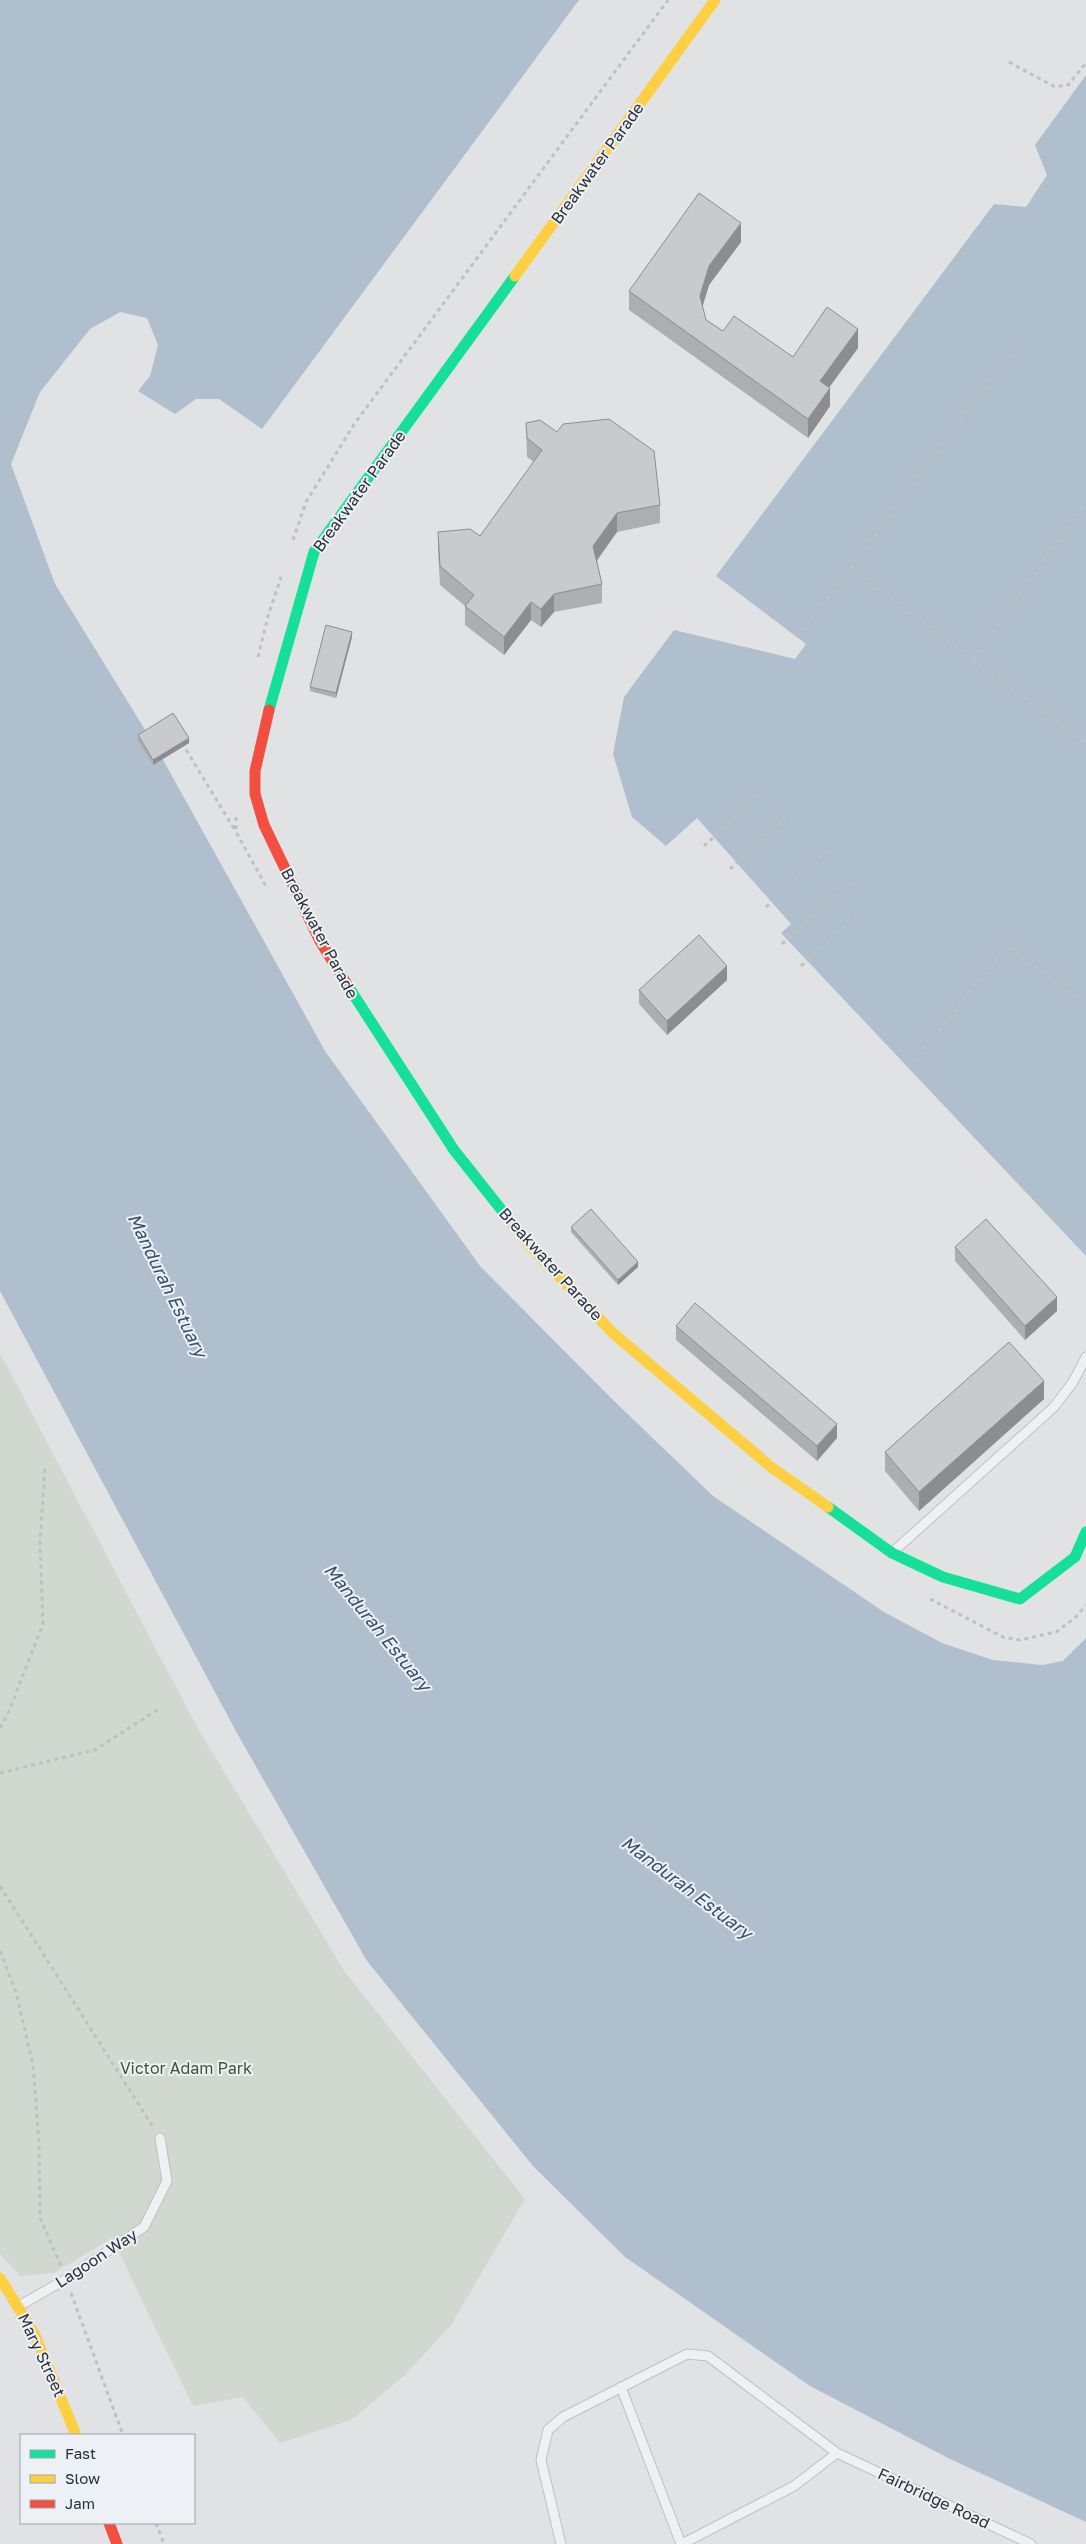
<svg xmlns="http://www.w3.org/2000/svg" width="1086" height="2544" font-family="'Golos Text',sans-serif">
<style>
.green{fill:#d1d8d0}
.water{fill:#b0bfce}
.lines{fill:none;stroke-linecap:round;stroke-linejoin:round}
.lane-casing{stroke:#bec0c2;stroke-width:11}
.path{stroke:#bec0c3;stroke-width:3;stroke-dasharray:4 4;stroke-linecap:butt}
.lane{stroke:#eff0f1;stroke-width:9}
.fast{stroke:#16e098;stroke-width:11}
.slow{stroke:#ffcf43;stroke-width:11}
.jam{stroke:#f24e42;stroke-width:11}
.wall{fill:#acaeb0}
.shaded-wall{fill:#8c8d90}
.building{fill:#c8cacd;stroke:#8c8d90}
.labels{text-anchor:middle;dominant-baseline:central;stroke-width:4;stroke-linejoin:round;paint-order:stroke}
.street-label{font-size:16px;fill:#28303c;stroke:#edf0f4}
.park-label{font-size:16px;fill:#3d5637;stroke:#edf0f4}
.water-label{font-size:18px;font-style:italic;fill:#364f6c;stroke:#edf0f4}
</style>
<rect width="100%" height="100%" fill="#e0e2e4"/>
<path class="green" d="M0 1353 197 1727 345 1972 525 2199 451 2325 404 2376 351 2420 280 2443 243 2397 193 2406 112 2238 54 2273 20 2276 0 2254Z"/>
<path class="water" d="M0 0H579L262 429 219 399H196L175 414 138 391 150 376 158 345 147 318 120 312 90 329 40 392 11 464 55 584 157 749 325 1051 480 1266 612 1399 713 1496 884 1612 942 1643 993 1660 1042 1665 1063 1661 1086 1638V2522L950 2459 810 2386 625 2257 533 2166 367 1961 238 1735 0 1291Z
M1086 75V1256L781 933 791 924 697 818 666 846 632 817 613 754 624 697 674 630 795 659 806 644 716 576 994 204 1026 207 1047 175 1035 145Z"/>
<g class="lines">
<g class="lane-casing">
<path id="lane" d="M894 1551 1054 1407 1073 1382 1086 1357
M19 2306 66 2279 144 2227 167 2181 160 2138
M621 2387 681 2544
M561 2544 541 2460 548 2430 563 2417 687 2354 708 2356 837 2453 1031 2544
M682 2544 794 2486 837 2453"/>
</g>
<path class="path" d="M1009 62 1055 87 1068 85 1086 63
M293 540 306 502 355 423 668 0
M850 568 1014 349
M797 637 850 568 1086 743
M258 657 268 616 281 577
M973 659 1086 503
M182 743 236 832
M236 817V832L267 888
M704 846 766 789
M730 869 789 815
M766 907 832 846
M782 944 851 883
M801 966 871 903
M908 1068 1007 946 1086 1004
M930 1599 1003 1637 1020 1640 1056 1632 1075 1618 1086 1605
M0 1728 9 1711 43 1624 40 1542 45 1466
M0 1773 95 1750 160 1708
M0 1886 153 2127
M0 1951 16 1992 33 2065 39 2142 40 2218 61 2266
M71 2293 123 2435
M156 2523 164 2544"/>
<use href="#lane" class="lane"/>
<path class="fast" d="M269 710 314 552 515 276
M346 983 454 1150 508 1218
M828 1507 892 1553 943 1577 1020 1599 1075 1557 1086 1532"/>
<path class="slow" d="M515 276 715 0
M508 1218 532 1248 614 1334 771 1467 828 1507
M0 2278 35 2335 76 2435"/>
<path class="jam" d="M269 710 255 771V794L264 825 320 941 346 983
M109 2523 117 2544"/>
</g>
<path class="wall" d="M741 242 709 285 702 307 706 320 723 331 793 357 858 348 829 387 830 406 808 438 629 310V291Z
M526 423 660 505V523L617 532 597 561 602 584V603L554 612 541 627 531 620 504 655 465 625V606L440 585 438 550V532L480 536 534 462 527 457Z
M352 637 336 698 310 691V687Z
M138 735 189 743 153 765 138 740Z
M727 980 667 1035 639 1004V990Z
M571 1227 638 1267 618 1285 571 1232Z
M955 1247 1057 1311 1025 1340 955 1261Z
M676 1326 837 1438 817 1461 676 1340Z
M1044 1399 919 1511 885 1471V1452Z"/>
<path class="shaded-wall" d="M741 223V242L709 285 700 315V296L709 266Z
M858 329V348L820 400V381Z
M830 388V406L808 438V419Z
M617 513V532L593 565V546Z
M554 594V612L541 627V609Z
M531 602V620L504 655V637Z
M352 632V637L336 698V693Z
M189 738V743L153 765V760Z
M727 966V980L667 1035V1021Z
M638 1262V1267L618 1285V1280Z
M1057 1297V1311L1025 1340V1326Z
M1044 1381V1399L919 1511V1492Z
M837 1424V1438L817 1461V1446Z"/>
<path class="building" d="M699 193 741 223 709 266 700 296 706 320 723 331 734 316 793 357 827 307 858 329 820 381 830 388 808 419 629 291Z
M609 419 654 451 660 505 617 513 593 546 602 584 554 594 541 609 531 602 504 637 465 606 474 595 440 566 438 532 470 529 480 536 542 450 527 438 526 423 540 420 557 432 563 424Z
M326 625 352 632 336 693 310 687Z
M173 713 189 738 153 760 138 735Z
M699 935 727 966 667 1021 639 990Z
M591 1209 638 1262 618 1280 571 1227Z
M986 1219 1057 1297 1025 1326 955 1247Z
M695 1303 837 1424 817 1446 676 1326Z
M1009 1342 1044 1381 919 1492 885 1452Z"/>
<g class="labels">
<g class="street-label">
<text transform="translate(597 163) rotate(-54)">Breakwater Parade</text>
<text transform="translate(359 491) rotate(-54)">Breakwater Parade</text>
<text transform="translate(320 933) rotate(62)">Breakwater Parade</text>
<text transform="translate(551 1264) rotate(48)">Breakwater Parade</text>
<text transform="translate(96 2258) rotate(-33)">Lagoon Way</text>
<text transform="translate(42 2355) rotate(65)">Mary Street</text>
<text transform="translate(934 2498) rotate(25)">Fairbridge Road</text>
</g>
<g class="park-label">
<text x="186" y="2068">Victor Adam Park</text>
</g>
<g class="water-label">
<text transform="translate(168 1285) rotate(64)">Mandurah Estuary</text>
<text transform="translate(378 1627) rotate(51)">Mandurah Estuary</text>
<text transform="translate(687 1887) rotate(37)">Mandurah Estuary</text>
</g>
</g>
<rect x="20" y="2434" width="175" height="90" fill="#edf0f4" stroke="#9ea3aa"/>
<rect x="30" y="2450" width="25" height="8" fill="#16e098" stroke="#9ea3aa"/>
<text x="65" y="2459" font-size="15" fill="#28303c">Fast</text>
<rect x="30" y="2475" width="25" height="8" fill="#ffcf43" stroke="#9ea3aa"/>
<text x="65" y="2484" font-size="15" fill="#28303c">Slow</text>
<rect x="30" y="2500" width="25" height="8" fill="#f24e42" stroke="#9ea3aa"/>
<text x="65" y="2509" font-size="15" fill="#28303c">Jam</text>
</svg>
